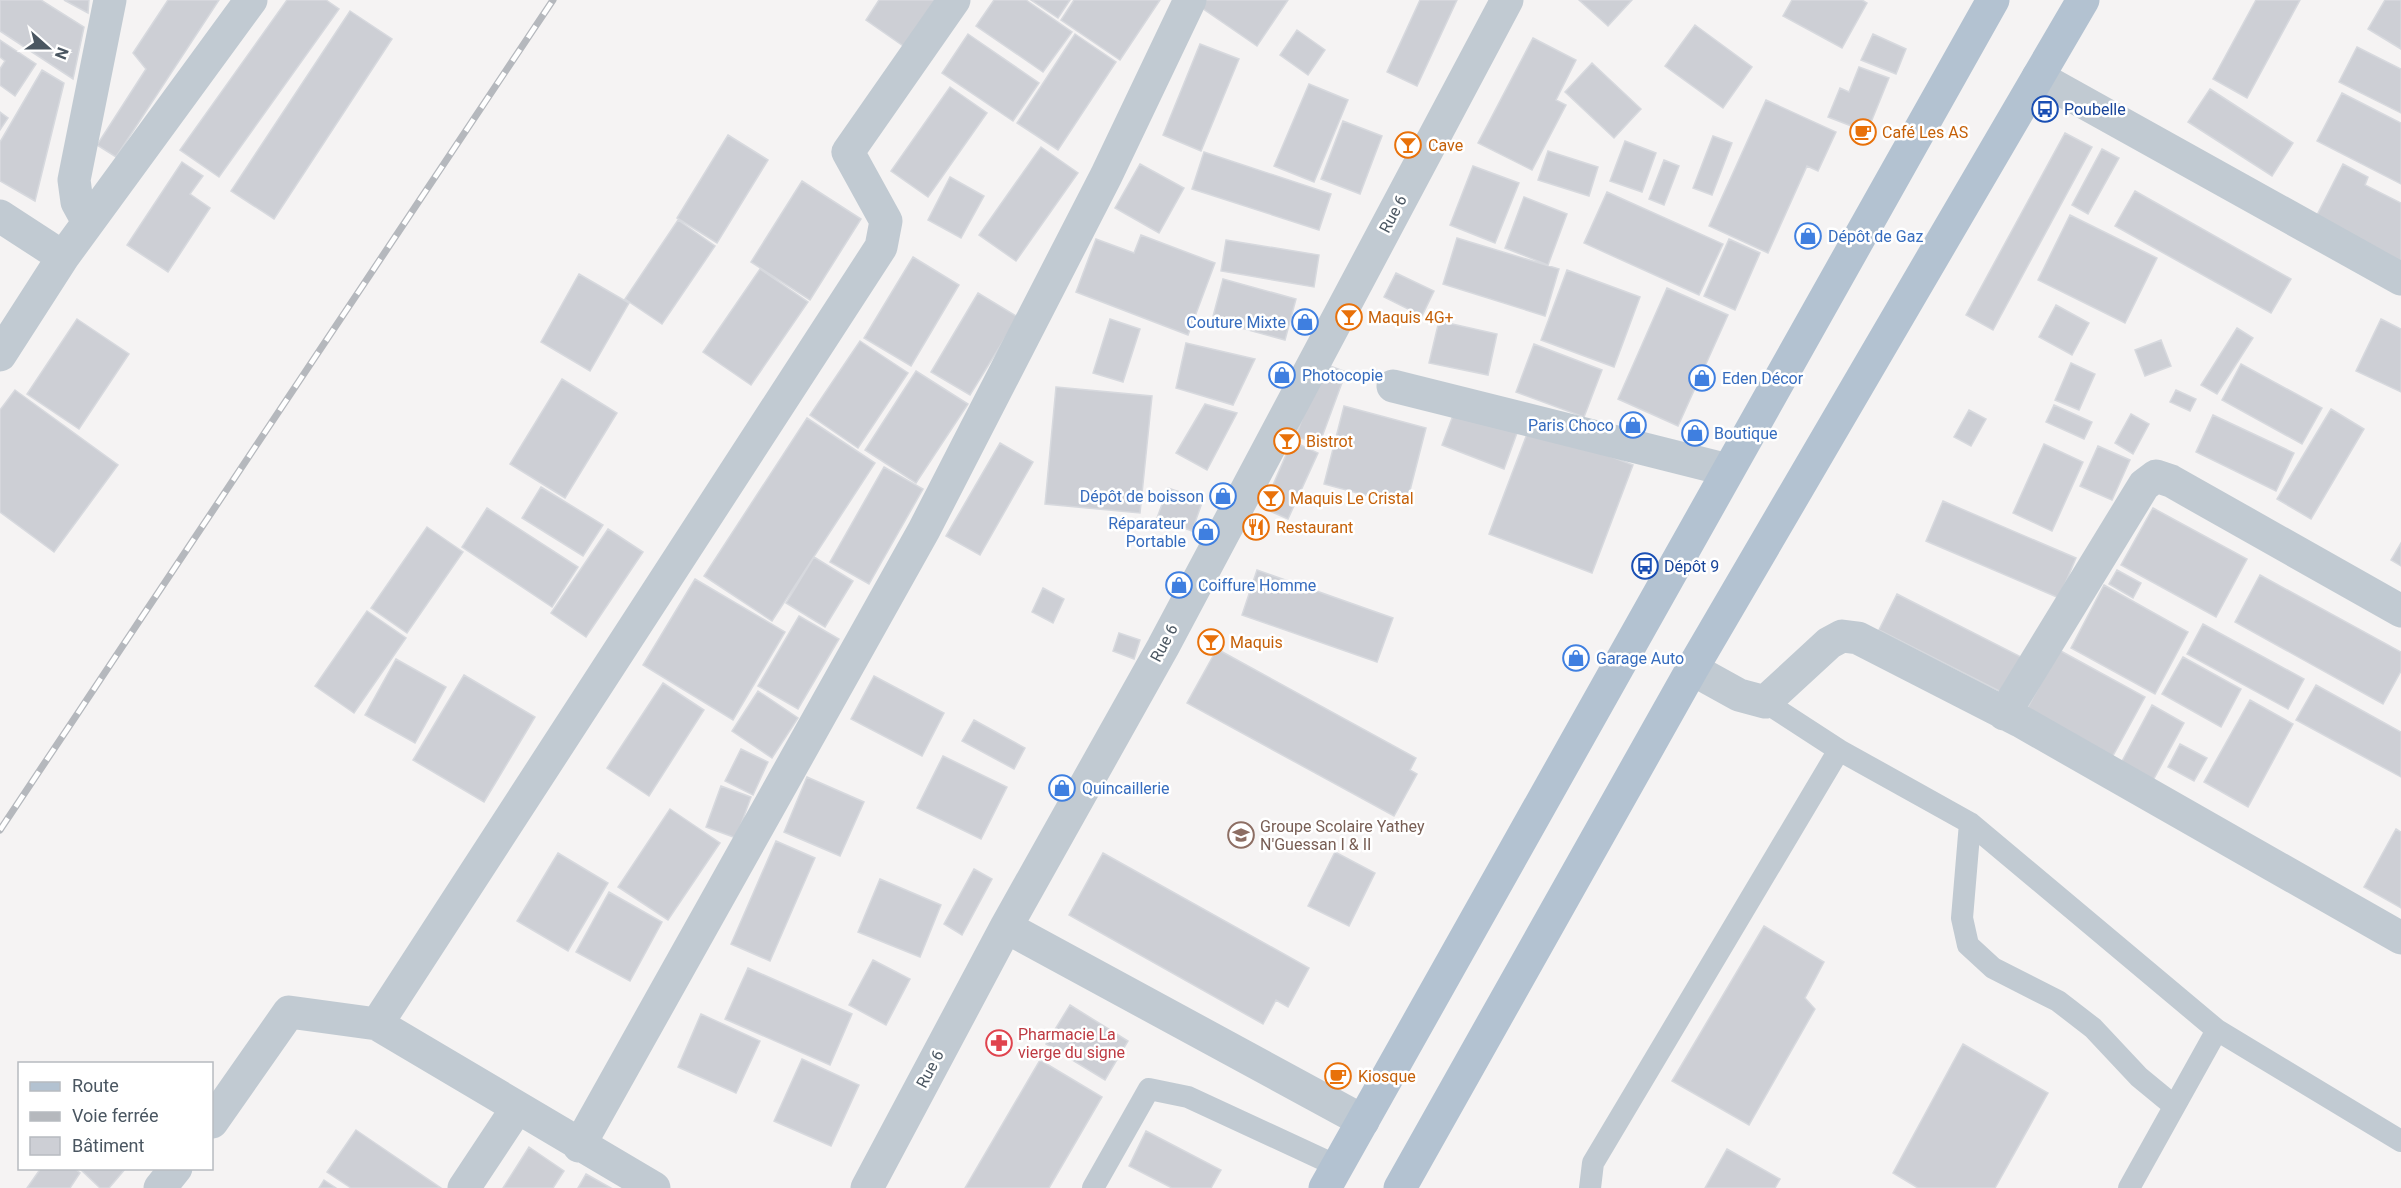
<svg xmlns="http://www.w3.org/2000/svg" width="2401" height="1188" font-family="Roboto,sans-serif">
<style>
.building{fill:#cdcfd5;stroke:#d7d9de;stroke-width:1.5}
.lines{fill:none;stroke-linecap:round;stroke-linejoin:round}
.lane{stroke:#c1cad2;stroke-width:22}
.street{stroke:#c1cad2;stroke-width:33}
.primary{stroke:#b3c2d1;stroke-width:33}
.rail-casing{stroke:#b5b8bd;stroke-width:7}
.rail{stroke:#fff;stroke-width:4.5;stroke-dasharray:14;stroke-linecap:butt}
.labels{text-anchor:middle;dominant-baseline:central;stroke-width:5;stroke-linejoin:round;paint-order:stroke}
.transit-label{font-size:16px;fill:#164399;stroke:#fff;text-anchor:start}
.food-label{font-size:16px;fill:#c56008;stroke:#fff;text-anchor:start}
.street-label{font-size:16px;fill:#4a5661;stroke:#fff}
.shop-label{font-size:16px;fill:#366cbe;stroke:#fff;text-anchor:start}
.education-label{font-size:16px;fill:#785e54;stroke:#fff;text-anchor:start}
.health-label{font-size:16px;fill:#be3a42;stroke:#fff;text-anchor:start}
</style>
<rect width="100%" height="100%" fill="#f5f3f3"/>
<path class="building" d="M0 0H41L84 27 73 79 0 31Z
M64 0H89L88 13Z
M168 0H219L116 157 97 145 146 69 133 53Z
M287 0H326L339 9 219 177 180 150Z
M879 0H943L909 50 866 20Z
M994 0H1026L1072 32 1043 72 976 26Z
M1031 0H1070L1058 18Z
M1074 0H1160L1120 60 1061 20Z
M1203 0H1288L1257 46 1199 6Z
M1420 0H1457L1417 86 1387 72Z
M1579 0H1632L1608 26Z
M1792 0H1862L1867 3 1842 48 1783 16Z
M2256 0H2300L2247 98 2213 79Z
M2385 0H2401V49L2368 29Z
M350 11 392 39 274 219 231 191Z
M1695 25 1752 67 1723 108 1665 66Z
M1297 30 1325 50 1308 75 1280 55Z
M968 34 1039 83 1013 121 942 73Z
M1075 34 1116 62 1058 150 1017 123Z
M1873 34 1906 49 1896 74 1861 60Z
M1533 38 1576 60 1556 100 1566 105 1532 170 1478 143Z
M0 40 36 64 15 96 0 85V69L5 61 0 57Z
M1200 44 1239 59 1201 151 1163 135Z
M2357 47 2401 69V113L2339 82Z
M1592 63 1641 109 1614 138 1565 92Z
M1859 67 1889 78 1867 132 1828 117 1840 88 1849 92Z
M42 70 64 83 35 201 0 181V142Z
M1309 84 1348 100 1314 182 1274 166Z
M950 87 987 113 928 197 891 171Z
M2210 89 2293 143 2272 176 2188 122Z
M2342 93 2401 123V184L2317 141Z
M1766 100 1836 132 1818 171 1807 166 1768 253 1709 226Z
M0 112 8 118 0 130Z
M1343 121 1382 136 1360 194 1321 179Z
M2065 133 2092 147 1993 330 1966 315Z
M728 135 768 160 717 243 677 218Z
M1713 136 1732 143 1712 195 1693 188Z
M1625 141 1656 153 1642 192 1610 181Z
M1041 147 1078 173 1016 261 979 235Z
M2102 149 2119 158 2088 214 2072 205Z
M1548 151 1598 167 1589 196 1538 180Z
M1204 152 1331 194 1319 230 1192 189Z
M1664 160 1679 166 1664 205 1649 199Z
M182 162 203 176 190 194 210 208 168 272 127 245Z
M1140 164 1184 188 1159 233 1115 208Z
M2343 164 2368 177 2365 185 2401 203V263L2315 219Z
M1473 166 1519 183 1495 243 1450 225Z
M950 177 984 196 961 238 928 220Z
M802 181 861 219 810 300 751 262Z
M2135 191 2291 279 2271 313 2115 226Z
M1607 192 1723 244 1699 295 1584 243Z
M1524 197 1567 214 1548 265 1505 248Z
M2070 215 2157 258 2125 323 2038 280Z
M678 220 715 246 662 324 625 299Z
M1141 235 1215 263 1188 335 1076 292 1096 239 1134 253Z
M1457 238 1559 269 1545 316 1443 284Z
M1729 239 1760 253 1735 310 1704 296Z
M1226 240 1319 255 1314 287 1221 271Z
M913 257 959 285 911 366 864 338Z
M760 269 808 302 751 385 703 352Z
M1567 270 1640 297 1614 367 1541 340Z
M1396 273 1434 291 1422 316 1384 297Z
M579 274 629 303 590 371 541 342Z
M1223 279 1296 299 1285 340 1212 320Z
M1667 288 1728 315 1678 426 1618 399Z
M978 293 1018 317 970 395 931 372Z
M2056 305 2089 323 2072 355 2039 337Z
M77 319 129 354 79 429 27 394Z
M1110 319 1140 329 1123 382 1093 373Z
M2381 319 2401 329V392L2356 371Z
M1439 321 1497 334 1488 375 1429 363Z
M2237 328 2253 338 2217 394 2201 385Z
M2161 340 2171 366 2145 376 2135 350Z
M860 341 908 373 858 448 810 415Z
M1186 343 1255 359 1233 405 1176 388Z
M1534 344 1602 370 1584 417 1516 392Z
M1322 363 1346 372 1319 445 1296 436Z
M2071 363 2095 374 2079 410 2055 400Z
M2241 364 2322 408 2302 444 2222 400Z
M916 371 968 404 916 483 865 450Z
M562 379 617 413 565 498 510 464Z
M1056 387 1152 396 1140 513 1045 504Z
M15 390 118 465 54 552 0 512V410Z
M2176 390 2196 399 2190 411 2170 402Z
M1205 404 1237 413 1207 470 1176 453Z
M2054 405 2092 422 2084 439 2046 422Z
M1344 406 1426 428 1406 506 1324 484Z
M2331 409 2364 429 2311 519 2277 499Z
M1455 410 1517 433 1504 469 1442 445Z
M1969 410 1986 419 1971 446 1954 437Z
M2131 414 2149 424 2133 454 2115 443Z
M2213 415 2294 453 2276 491 2196 452Z
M807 418 875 463 772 621 704 576Z
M1530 426 1633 465 1592 573 1489 534Z
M1292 441 1318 453 1288 519 1263 508Z
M1000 443 1033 462 980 555 946 536Z
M2044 444 2083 462 2052 531 2013 513Z
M2098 446 2130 460 2112 500 2080 486Z
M884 467 923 489 869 584 830 562Z
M541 487 603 525 583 556 522 518Z
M1168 488 1203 500 1192 531 1157 518Z
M1943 501 2076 558 2059 598 1926 541Z
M487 508 578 567 552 607 462 547Z
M2153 508 2247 559 2216 617 2121 565Z
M427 527 463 552 407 633 371 608Z
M608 529 643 552 586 637 551 613Z
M2401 543V566L2391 560Z
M814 557 853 581 825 627 786 603Z
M1257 570 1393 618 1377 662 1242 615Z
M2117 570 2141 583 2133 598 2109 584Z
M2260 575 2401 652V671L2383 704 2235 622Z
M695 579 785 632 733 720 643 665Z
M2104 585 2188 632 2155 694 2071 648Z
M1043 588 1064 599 1053 623 1032 612Z
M1897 594 2027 660 2009 696 1879 630Z
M367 611 406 638 354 713 315 686Z
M799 616 839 639 798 709 758 686Z
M2203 624 2304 679 2288 709 2187 654Z
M1119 633 1140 640 1134 659 1113 651Z
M1217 649 1416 758 1410 770 1417 774 1394 816 1187 703Z
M2059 650 2145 697 2109 763 2023 716Z
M2183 657 2241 689 2221 727 2162 694Z
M396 659 446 687 415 743 365 715Z
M464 675 535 717 484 802 413 760Z
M874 676 944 713 922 756 851 719Z
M663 683 704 710 649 796 607 768Z
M2316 685 2401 732V777L2296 720Z
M758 691 798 718 772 758 732 731Z
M2250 700 2293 724 2248 807 2204 782Z
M2152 705 2184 723 2151 784 2119 767Z
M974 720 1025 748 1014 769 962 741Z
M2180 744 2207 758 2194 781 2168 767Z
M741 749 768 762 753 795 725 781Z
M943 756 1007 787 981 839 917 808Z
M807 777 864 802 840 856 784 832Z
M721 786 751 797 736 838 706 827Z
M670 809 720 843 668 920 618 887Z
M2396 829 2401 832V908L2364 887Z
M776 841 815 858 770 961 731 944Z
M1335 852 1375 873 1349 926 1308 906Z
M558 853 608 883 568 951 517 921Z
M1103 853 1309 968 1288 1007 1276 1000 1263 1024 1069 915Z
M974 869 992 879 962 935 944 924Z
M880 879 941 905 920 957 858 932Z
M609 892 662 922 630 981 576 952Z
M1764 926 1824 962 1805 998 1815 1009 1749 1125 1672 1081Z
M873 960 910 979 886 1025 849 1005Z
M748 968 852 1014 830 1065 725 1019Z
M1070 1005 1128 1041 1105 1080 1046 1044Z
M701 1014 760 1041 736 1093 678 1067Z
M1963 1044 2048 1093 1995 1188H1918L1893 1173Z
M802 1059 859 1085 831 1146 774 1121Z
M1040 1060 1102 1097 1049 1188H965Z
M356 1130 441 1188H351L327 1172Z
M1146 1131 1221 1170 1211 1188H1172L1129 1166Z
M529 1147 564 1171 553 1188H503Z
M1727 1149 1780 1179 1775 1188H1705Z
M41 1168H74L80 1173 70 1188H27Z
M79 1168H126L109 1188H100Z
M586 1174 611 1188H578Z
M324 1180 336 1188H319Z"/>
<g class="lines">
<path class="lane" d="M1765 702 1839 750 1970 823 2217 1030 2401 1141
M1970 823 1962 918 1968 945 1993 968 2058 1001 2093 1028 2139 1077 2173 1105
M1093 1188 1149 1089 1188 1097 1337 1166
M1590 1188 1593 1163 1839 750
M2129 1188 2217 1030"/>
<path class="street" d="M2038 77 2401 279
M0 216 63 257 251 0
M88 222 77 202 74 180 110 0
M0 355 63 257
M1393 386 1728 470
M1692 669 1739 695 1765 702 1829 643 1842 636 1858 638 2020 721 2401 938
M2004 714 2144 485 2156 476 2171 481 2401 611
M1006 927 1363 1121
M377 1024 881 247 886 221 848 152 954 0
M212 1122 289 1012 377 1024 654 1188
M579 1146 924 530 1106 176 1190 0
M160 1188 176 1168
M464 1188 517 1108
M867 1188 1006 927 1163 647 1507 0"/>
<path class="primary" d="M1325 1188 1993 0
M1400 1188 1692 669 2083 0"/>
<g class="rail-casing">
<path id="rail" d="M0 830 553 0"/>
</g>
<use href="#rail" class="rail"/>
</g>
<defs>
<g id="bus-ring" transform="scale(1.35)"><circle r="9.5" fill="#fff" stroke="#1a4fb4" stroke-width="1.5"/><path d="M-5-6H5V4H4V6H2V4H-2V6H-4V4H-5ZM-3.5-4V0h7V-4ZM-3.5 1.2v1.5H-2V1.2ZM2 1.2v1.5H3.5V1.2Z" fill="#1a4fb4"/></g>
<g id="cafe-ring" transform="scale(1.35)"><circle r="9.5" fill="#fff" stroke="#e8710a" stroke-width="1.5"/><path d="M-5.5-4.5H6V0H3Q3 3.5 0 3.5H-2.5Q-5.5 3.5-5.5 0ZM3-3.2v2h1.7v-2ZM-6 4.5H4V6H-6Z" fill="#e8710a"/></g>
<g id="bar-ring" transform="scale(1.35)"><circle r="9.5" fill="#fff" stroke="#e8710a" stroke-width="1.5"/><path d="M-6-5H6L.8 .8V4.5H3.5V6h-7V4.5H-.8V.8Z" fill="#e8710a"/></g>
<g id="shop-ring" transform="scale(1.35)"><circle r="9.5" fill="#fff" stroke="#3f7fe0" stroke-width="1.5"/><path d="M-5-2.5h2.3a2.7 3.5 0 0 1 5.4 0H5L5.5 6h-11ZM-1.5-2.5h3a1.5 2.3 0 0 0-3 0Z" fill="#3f7fe0"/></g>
<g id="restaurant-ring" transform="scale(1.35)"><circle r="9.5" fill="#fff" stroke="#e8710a" stroke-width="1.5"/><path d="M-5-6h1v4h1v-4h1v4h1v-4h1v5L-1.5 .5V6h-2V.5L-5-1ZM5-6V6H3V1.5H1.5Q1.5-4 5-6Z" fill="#e8710a"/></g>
<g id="school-ring" transform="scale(1.35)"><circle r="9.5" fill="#fff" stroke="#8d6e63" stroke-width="1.5"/><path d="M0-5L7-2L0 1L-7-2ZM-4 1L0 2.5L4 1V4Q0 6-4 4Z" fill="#8d6e63"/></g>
<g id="pharmacy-ring" transform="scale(1.35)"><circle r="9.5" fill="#fff" stroke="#e0444e" stroke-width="1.5"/><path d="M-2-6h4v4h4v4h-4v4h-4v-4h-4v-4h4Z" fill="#e0444e"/></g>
</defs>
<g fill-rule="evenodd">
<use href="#bus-ring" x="2045" y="109"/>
<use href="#cafe-ring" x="1863" y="132"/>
<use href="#bar-ring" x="1408" y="145"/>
<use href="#shop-ring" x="1808" y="236"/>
<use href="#bar-ring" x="1349" y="317"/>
<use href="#shop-ring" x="1305" y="322"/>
<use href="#shop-ring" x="1282" y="375"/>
<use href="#shop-ring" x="1702" y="378"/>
<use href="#shop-ring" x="1633" y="425"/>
<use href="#shop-ring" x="1695" y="433"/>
<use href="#bar-ring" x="1287" y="441"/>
<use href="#shop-ring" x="1223" y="496"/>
<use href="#bar-ring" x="1271" y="498"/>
<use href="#restaurant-ring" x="1256" y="527"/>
<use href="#shop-ring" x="1206" y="532"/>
<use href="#bus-ring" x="1645" y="566"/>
<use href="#shop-ring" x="1179" y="585"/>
<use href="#bar-ring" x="1211" y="642"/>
<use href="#shop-ring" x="1576" y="658"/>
<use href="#shop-ring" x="1062" y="788"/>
<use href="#school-ring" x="1241" y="835"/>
<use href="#pharmacy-ring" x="999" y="1043"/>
<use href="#cafe-ring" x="1338" y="1076"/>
</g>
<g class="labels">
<g class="transit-label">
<text x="2064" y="109">Poubelle</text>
<text x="1664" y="566">Dépôt 9</text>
</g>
<g class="food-label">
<text x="1882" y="132">Café Les AS</text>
<text x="1428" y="145">Cave</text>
<text x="1368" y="317">Maquis 4G+</text>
<text x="1306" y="441">Bistrot</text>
<text x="1290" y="498">Maquis Le Cristal</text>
<text x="1276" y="527">Restaurant</text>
<text x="1230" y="642">Maquis</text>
<text x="1358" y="1076">Kiosque</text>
</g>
<g class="street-label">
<text transform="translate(1393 214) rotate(-62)">Rue 6</text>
<text transform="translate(1164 643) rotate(-62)">Rue 6</text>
<text transform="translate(930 1069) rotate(-62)">Rue 6</text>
</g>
<g class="shop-label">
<text x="1828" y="236">Dépôt de Gaz</text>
<text x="1286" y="322" text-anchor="end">Couture Mixte</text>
<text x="1302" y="375">Photocopie</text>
<text x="1722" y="378">Eden Décor</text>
<text x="1614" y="425" text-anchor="end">Paris Choco</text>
<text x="1714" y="433">Boutique</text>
<text x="1204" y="496" text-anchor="end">Dépôt de boisson</text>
<text x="1186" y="523" text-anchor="end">Réparateur<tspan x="1186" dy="18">Portable</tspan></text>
<text x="1198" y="585">Coiffure Homme</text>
<text x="1596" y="658">Garage Auto</text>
<text x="1082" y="788">Quincaillerie</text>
</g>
<g class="education-label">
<text x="1260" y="826">Groupe Scolaire Yathey<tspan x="1260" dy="18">N'Guessan I &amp; II</tspan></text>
</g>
<g class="health-label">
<text x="1018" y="1034">Pharmacie La<tspan x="1018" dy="18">vierge du signe</tspan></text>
</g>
</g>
<rect x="18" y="1062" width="195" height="108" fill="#ffffff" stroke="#b7bbc0" stroke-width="1.5"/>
<rect x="30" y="1082" width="30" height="9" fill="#b3c2d1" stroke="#b7bbc0" stroke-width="1.5"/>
<text x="72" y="1092" font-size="18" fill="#4a5661">Route</text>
<rect x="30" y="1112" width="30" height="9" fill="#b5b8bd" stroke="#b7bbc0" stroke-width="1.5"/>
<text x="72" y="1122" font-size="18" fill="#4a5661">Voie ferrée</text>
<rect x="30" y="1137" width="30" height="18" fill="#cdcfd5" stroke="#b7bbc0" stroke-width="1.5"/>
<text x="72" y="1152" font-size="18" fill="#4a5661">Bâtiment</text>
<g transform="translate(48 48) rotate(111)" stroke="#ffffff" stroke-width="4.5" paint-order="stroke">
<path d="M0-4.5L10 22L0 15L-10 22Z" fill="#4a5661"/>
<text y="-9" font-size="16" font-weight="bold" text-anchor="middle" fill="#4a5661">N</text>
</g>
</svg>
